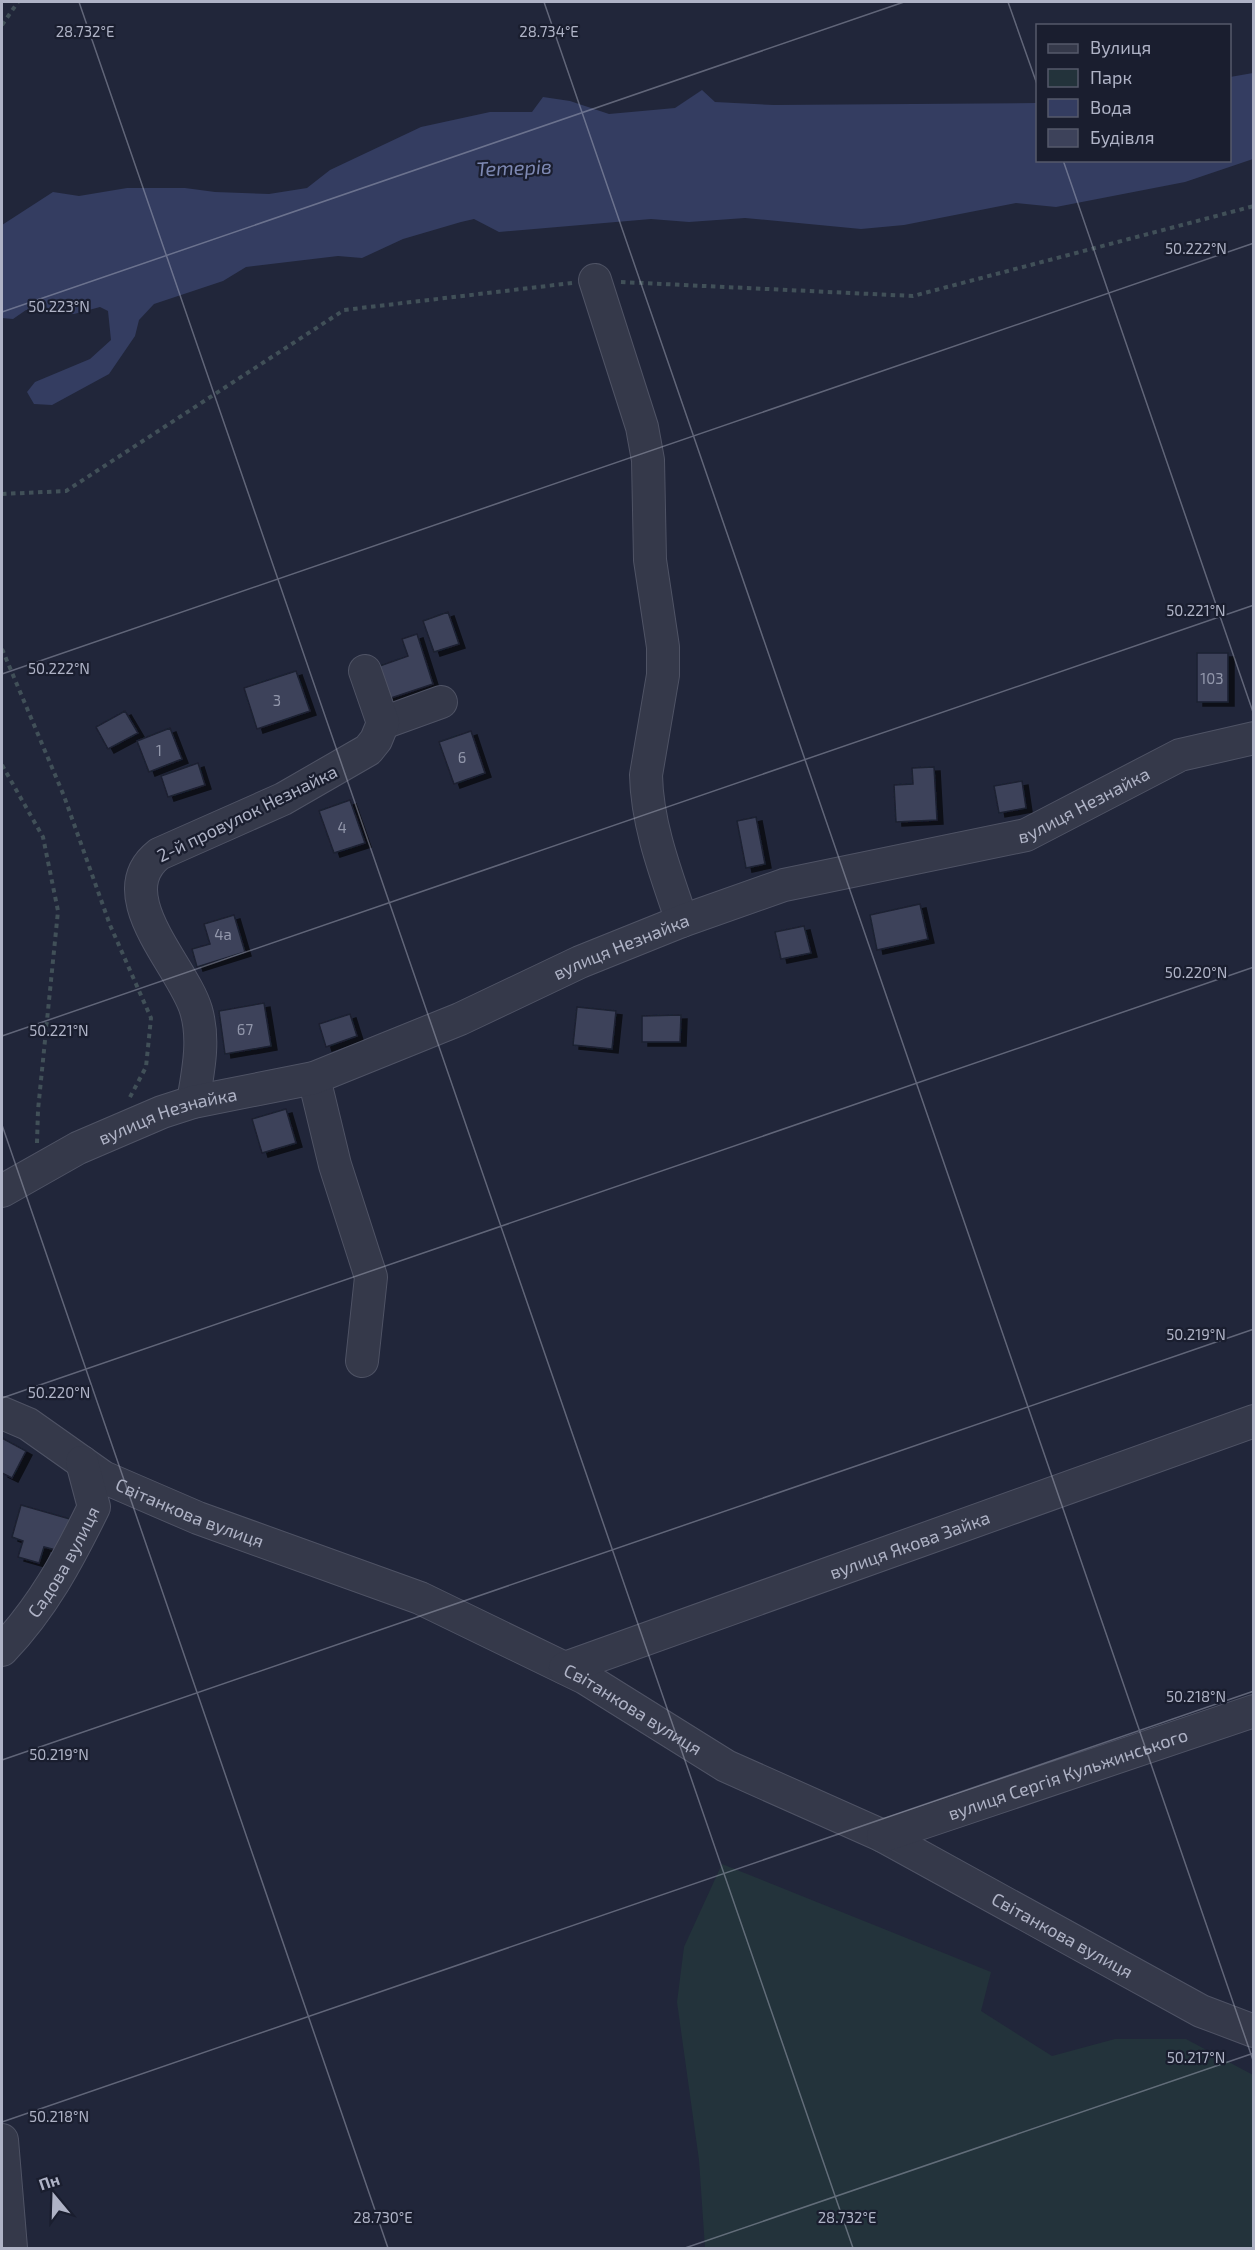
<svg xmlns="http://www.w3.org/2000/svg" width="1255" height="2250" font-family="'Exo 2',sans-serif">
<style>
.green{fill:#23333b}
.water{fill:#343d61}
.building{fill:#3d425a;stroke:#1c2031;stroke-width:1.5;filter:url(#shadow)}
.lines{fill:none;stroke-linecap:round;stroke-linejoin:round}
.minor-casing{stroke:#4f5365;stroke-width:34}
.path{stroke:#415058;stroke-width:4;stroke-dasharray:4.5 4.5;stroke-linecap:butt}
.minor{stroke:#35394a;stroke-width:32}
.ticks{fill:none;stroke:#afb3c6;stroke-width:1.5;stroke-opacity:0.45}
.labels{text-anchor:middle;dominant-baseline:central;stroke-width:4.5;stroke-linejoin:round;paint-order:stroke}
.number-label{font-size:15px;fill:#9297ab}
.street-label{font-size:18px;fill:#afb3c6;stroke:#1a1e2f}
.water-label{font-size:20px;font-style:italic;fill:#7e89b3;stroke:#1a1e2f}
.ticks-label{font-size:15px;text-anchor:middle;fill:#afb3c6;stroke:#1a1e2f;stroke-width:4.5;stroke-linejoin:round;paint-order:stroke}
</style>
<defs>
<filter id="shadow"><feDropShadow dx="6" dy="4" stdDeviation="0" flood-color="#0009"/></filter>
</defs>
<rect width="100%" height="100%" fill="#21263a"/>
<path class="green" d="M722 1864 991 1972 981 2011 1052 2056 1115 2039H1186L1253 2075V2248H705L699 2160 677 2002 684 1947Z"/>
<path class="water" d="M1253 73V159L1185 182 1056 207 1016 203 904 225 861 229 745 218 689 222 651 219 499 232 474 219 461 222 403 239 362 258 338 256 246 267 223 281 154 304 139 320 135 336 109 374 52 405 34 404 27 392 35 382 90 359 111 340 108 311 100 307 74 314 26 310 13 319 2 318V225L53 192 79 196 127 188H185L215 192 269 194 307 188 330 170 421 127 490 112H532L543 97 570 101 609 114 675 108 702 90 715 102 774 105 1037 103 1038 160H1230V77Z"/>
<path class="building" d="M448 612 459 644 434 652 423 621Z
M417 634 433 684 385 700 374 668 408 656 402 639Z
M1197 653H1228V702H1197Z
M296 671 310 711 257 729 244 688Z
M125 711 138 733 108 749 96 727Z
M170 728 182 759 149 772 137 741Z
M471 731 485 773 454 784 439 742Z
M198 763 205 785 168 797 161 776Z
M934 767 937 820 896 822 894 785 913 784 912 768Z
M1022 781 1026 808 999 813 994 786Z
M350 800 365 843 334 853 319 811Z
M756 817 765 864 746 868 737 821Z
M920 904 928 939 877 950 870 915Z
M234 915 245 952 197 967 192 949 210 944 204 924Z
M804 926 811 953 781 959 775 932Z
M264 1003 271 1046 225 1054 219 1011Z
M577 1007 616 1011 612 1049 573 1045Z
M350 1014 357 1036 326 1047 319 1024Z
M681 1015 680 1042H642V1016Z
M286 1109 296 1143 262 1153 252 1119Z
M2 1438 26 1451 12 1478 2 1473Z
M21 1505 70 1519 60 1551 44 1547 39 1563 18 1557 23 1541 12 1537Z"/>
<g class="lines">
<g class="minor-casing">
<g id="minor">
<path d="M595 280 642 427 648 460 650 560 663 647V675L646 775C647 825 666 874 682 921"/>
<path d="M383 723 441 702"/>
<path d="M314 1078 335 1165 371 1277 362 1361"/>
<path d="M193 1102C198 1072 205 1040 196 1010 183 966 107 895 159 854L283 799 368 750 376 740 383 723 365 671"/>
<path id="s1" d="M2 1191 78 1148 162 1112 193 1102 314 1078 460 1019 580 962 682 921 784 885 1026 835 1180 755 1254 738"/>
<path id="s2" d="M2 1413 28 1424 103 1477 198 1518 420 1598 585 1678 726 1766 883 1836 1201 2011 1254 2031"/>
<path id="s3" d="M2 1650C43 1607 68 1560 94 1507L82 1462"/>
<path id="s4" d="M565 1668 1254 1421"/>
<path id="s5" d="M883 1836 1254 1711"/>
<path d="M2 2140 11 2248"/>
</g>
</g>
<path class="path" d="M2 25 18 2
M621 282 913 296 1254 206
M2 494 66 491 344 310 572 283
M2 649 64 796 110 925 151 1018 146 1067 129 1099
M2 765 43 837 58 911 38 1110 37 1143"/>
<use href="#minor" class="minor"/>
</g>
<path class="ticks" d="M79 2 853 2248M544 2 1254 2063M1008 2 1038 87M1063 160 1254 715M2 312 904 2M2 674 1254 243M2 1036 1254 605M2 1125 388 2248M2 1398 1254 967M2 1760 1254 1329M2 2122 1254 1691M685 2248 1254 2053"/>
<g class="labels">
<g class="number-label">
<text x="1212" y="678">103</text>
<text x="277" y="700">3</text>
<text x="159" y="750">1</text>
<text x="462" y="757">6</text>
<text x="342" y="827">4</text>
<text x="223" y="934">4а</text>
<text x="245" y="1029">67</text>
</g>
<g class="street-label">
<text stroke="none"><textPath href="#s1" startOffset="1155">вулиця Незнайка</textPath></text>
<text transform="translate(247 813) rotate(-26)">2-й провулок Незнайка</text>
<text stroke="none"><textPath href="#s1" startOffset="669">вулиця Незнайка</textPath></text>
<text stroke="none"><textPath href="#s1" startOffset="183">вулиця Незнайка</textPath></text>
<text stroke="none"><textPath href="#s2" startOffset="214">Світанкова вулиця</textPath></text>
<text stroke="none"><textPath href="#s4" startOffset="366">вулиця Якова Зайка</textPath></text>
<text stroke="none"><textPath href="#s3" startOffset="108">Садова вулиця</textPath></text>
<text stroke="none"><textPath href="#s2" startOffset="700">Світанкова вулиця</textPath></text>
<text stroke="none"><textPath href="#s5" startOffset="195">вулиця Сергія Кульжинського</textPath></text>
<text stroke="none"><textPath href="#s2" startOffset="1186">Світанкова вулиця</textPath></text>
</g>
<g class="water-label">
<text transform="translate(514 167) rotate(-2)">Тетерів</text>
</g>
</g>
<g class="ticks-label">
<text x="85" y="37">28.732°E</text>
<text x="549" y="37">28.734°E</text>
<text x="1196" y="254">50.222°N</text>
<text x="59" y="312">50.223°N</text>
<text x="1196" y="616">50.221°N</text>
<text x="59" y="674">50.222°N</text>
<text x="1196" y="978">50.220°N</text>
<text x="59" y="1036">50.221°N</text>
<text x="1196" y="1340">50.219°N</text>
<text x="59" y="1398">50.220°N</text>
<text x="1196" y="1702">50.218°N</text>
<text x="59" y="1760">50.219°N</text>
<text x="1196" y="2063">50.217°N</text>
<text x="59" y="2122">50.218°N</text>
<text x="383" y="2223">28.730°E</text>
<text x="847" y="2223">28.732°E</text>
</g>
<rect width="1255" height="2250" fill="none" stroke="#afb3c6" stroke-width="6"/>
<rect x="1036" y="24" width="195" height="138" fill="#1a1e2f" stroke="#565a6b" stroke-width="1.5"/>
<rect x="1048" y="44" width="30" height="9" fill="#35394a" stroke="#565a6b" stroke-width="1.5"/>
<text x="1090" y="54" font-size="18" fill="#afb3c6">Вулиця</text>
<rect x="1048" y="69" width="30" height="18" fill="#23333b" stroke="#565a6b" stroke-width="1.5"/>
<text x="1090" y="84" font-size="18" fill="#afb3c6">Парк</text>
<rect x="1048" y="99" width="30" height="18" fill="#343d61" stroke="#565a6b" stroke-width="1.5"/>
<text x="1090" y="114" font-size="18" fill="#afb3c6">Вода</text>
<rect x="1048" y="129" width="30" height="18" fill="#3d425a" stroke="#565a6b" stroke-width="1.5"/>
<text x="1090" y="144" font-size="18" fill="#afb3c6">Будівля</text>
<g transform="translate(54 2196) rotate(341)" stroke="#1a1e2f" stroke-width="4.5" paint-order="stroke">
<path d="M0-4.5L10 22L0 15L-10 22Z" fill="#afb3c6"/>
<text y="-9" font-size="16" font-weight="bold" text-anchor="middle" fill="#afb3c6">Пн</text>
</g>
</svg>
